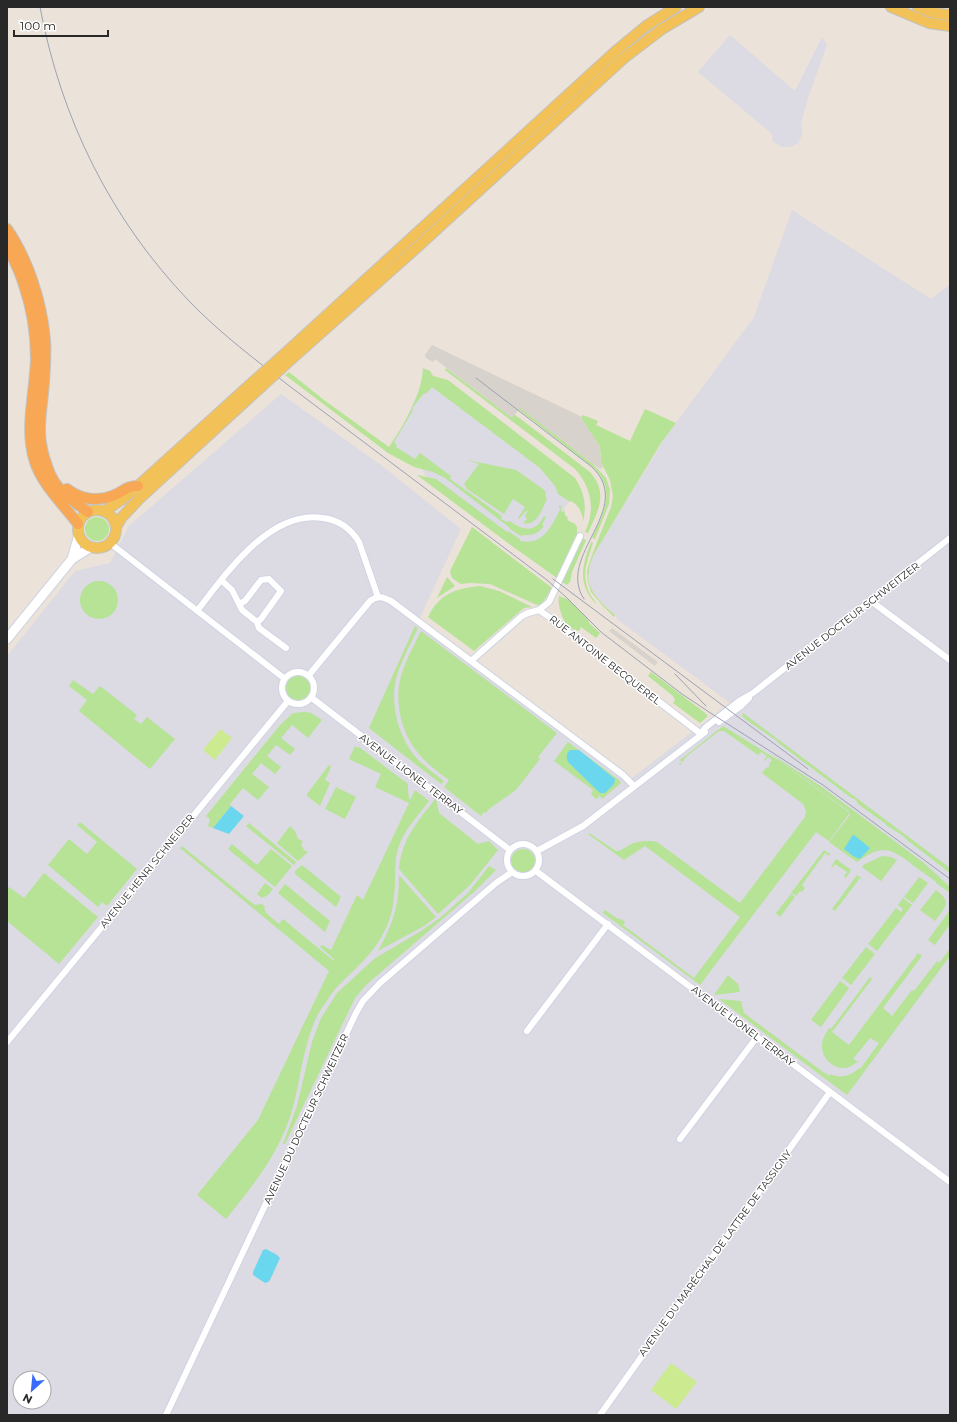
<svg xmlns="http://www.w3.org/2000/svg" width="957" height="1422" font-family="Montserrat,sans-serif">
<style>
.industrial{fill:#dcdae3;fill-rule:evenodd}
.green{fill:#b6e395}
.pitch{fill:#cceb90}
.plaza{fill:#d7d2cc}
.water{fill:#6ad7ef}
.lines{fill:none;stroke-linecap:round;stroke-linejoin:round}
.minor-casing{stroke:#cfd4e2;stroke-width:8}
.secondary-casing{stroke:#cfd4e2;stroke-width:11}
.primary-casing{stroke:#c3c3c3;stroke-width:12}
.trunk-casing{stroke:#c3c3c3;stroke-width:12}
.minor{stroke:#fff;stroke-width:6}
.secondary{stroke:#fff;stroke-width:9}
.primary{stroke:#f2c158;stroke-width:10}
.trunk{stroke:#f8a754;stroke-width:10}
.tram{stroke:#9ca2b3;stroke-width:1}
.primary-bridge-casing{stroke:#c3c3c3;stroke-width:12;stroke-linecap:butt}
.primary-bridge{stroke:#f2c158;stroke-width:10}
.labels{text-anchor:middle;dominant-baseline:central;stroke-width:3;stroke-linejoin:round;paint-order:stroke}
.street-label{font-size:10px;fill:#282828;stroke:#fff}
</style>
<rect width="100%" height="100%" fill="#ebe2d9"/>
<path class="industrial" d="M730 35 795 91 822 37 827 45 807 101 801 124 802 135 798 143 791 147H782L772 141V134L698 72Z
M792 210 931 299 950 284V1415H7V656L75 571 110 563 129 526 281 394 381 465 461 529 418 622 629 780 730 703 618 620 615 615 599 600 592 590 590 586 589 571 593 556 665 438 754 317ZM20 1378H44V1402H20Z
M424 376 577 491 563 510 540 559 426 476 422 469 389 447 402 428 421 386Z"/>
<path class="green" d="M423 368 430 371 433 376 448 380 575 478C584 492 587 505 583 521 582 511 579 506 571 501L570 502 558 494 555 486 540 468 432 387 426 394 424 393 413 407 412 412 394 442 397 445 396 447 415 459 420 453 451 476 450 479 502 516 501 519 507 522 509 521C523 530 535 534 544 516L546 517 542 525 544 526C538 534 531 536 522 535L521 536 510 529V528L445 478 433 472 414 467 388 453 285 375 289 372 324 400 389 447C404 425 422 394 423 368Z
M446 368 511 417 514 414 590 472C609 494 598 510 588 533L585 532C596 509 591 487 575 469L445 370Z
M519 407 593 464 606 478 610 490 609 504 595 539 592 538C603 513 617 491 594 468L518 409Z
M645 409 676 423 661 443 593 556C592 561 589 566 589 571 585 590 603 604 615 615L614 617 603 606 591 592 588 582 587 571 592 555 611 507 613 496 610 480 601 462 600 447 581 418 583 415 598 421 596 425 630 441Z
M467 460 516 470 543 489 546 493 545 495 547 499C542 509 537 527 523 523L527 519 525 516 528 511H526L519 519 518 518 525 507 513 499 504 514 467 489 464 484 479 464Z
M417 475 436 479 507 532 508 531 520 539V541C544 546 552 525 561 508L559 507V505L562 507 561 511 563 512 564 509 565 515 568 518 567 520 575 524 577 527V536L557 578 512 546Z
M85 529a12 12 0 1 1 24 0a12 12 0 1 1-24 0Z
M472 527 552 588 542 604 537 605 490 584 470 583 461 584 456 581 452 578 450 571Z
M583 538 586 540 572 572 570 582 567 585 562 582Z
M591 542 593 543C585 567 579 581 596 603V604C577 583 582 566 591 542Z
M447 577 455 586 437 598Z
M80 600a19 19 0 1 1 38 0a19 19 0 1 1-38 0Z
M480 586 499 591 532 607 524 608 518 613 474 651 428 617C439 594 456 588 480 586Z
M559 596 569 600 589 621V623L600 633 596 638 581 627 579 631C575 630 570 628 567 625 562 619 557 603 559 596Z
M415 626 418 628C410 645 401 661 396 679 390 704 398 735 414 755 422 765 434 773 444 781L441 784 369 728Z
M421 631 557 733 538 757 540 759 516 790 489 809 486 813 484 812 481 816 444 787 449 780C438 772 427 764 419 754 401 734 394 701 401 676 406 660 414 645 421 631Z
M651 672 704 712 708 716 700 723 673 703 675 700 673 696 648 676Z
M286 688a12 12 0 1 1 24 0a12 12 0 1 1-24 0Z
M73 680 93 694 100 686 137 715 134 719 141 724 147 717 175 739 150 769 79 711 87 700 69 686Z
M306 712 311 713 322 720 308 738 292 725 281 738 295 749 290 755 276 745 267 756 281 767 275 774 261 763 252 774 269 787 258 800 243 788 230 804 231 806 213 828 208 826 210 819 206 816 280 725 293 713Z
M743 713 950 868V873L907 840C903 834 891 829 885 824V823L883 822 858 804 856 800 850 797 777 742V741L745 719 742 715Z
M723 726 781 762 847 811 849 814 829 841 816 832 700 985 603 913 605 910 618 919H621L625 922 623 925 694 978 740 917 645 846 624 860 588 834 589 833 616 851C623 851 627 845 634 843 640 841 651 840 657 842L740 903 805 817 806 811 803 804 762 773 766 768 769 767V764L772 760 768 757 765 761 764 760 767 756 761 752 758 755 724 731H719L687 756 680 765 679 764 682 762 680 760Z
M568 742 619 780 621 783 602 799 600 796 596 799 591 794 593 790 554 761Z
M355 746 358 748 359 747 408 784C408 789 408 796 410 800L415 790 429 801C417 817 402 832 397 852 394 867 396 882 394 897 393 909 390 921 384 932 373 955 354 969 337 987 330 995 324 1005 318 1014 302 1046 301 1083 290 1117 277 1156 252 1187 226 1219L197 1195 258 1120 329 971 180 848 182 846 252 903 255 905 262 904 265 907 264 909 266 911 265 912 279 924 283 919 334 961V959L320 947 322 945 331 950 357 895 363 900 409 803 375 787 381 774 349 759Z
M768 752 822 787 924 863 949 886 950 893 936 883V881H935L911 864 910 862H909C888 846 880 846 857 862L829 842 850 815 848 811Z
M329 765 331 767 325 780 330 783 320 806 307 796V794Z
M336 787 356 797 345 819 325 809Z
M436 798 439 813 478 844 489 841 498 850 470 885 438 914 399 869C402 838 418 821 436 798Z
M80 822 137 869 107 906 102 902 98 907 48 865 69 839 87 854 97 842 77 825Z
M249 823 296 862 294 865 246 826Z
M290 826 295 831 298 839 303 841 301 845 304 850 308 852 298 861 277 843Z
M232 844 257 865 271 849 292 866 275 887 228 849Z
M511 861a12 12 0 1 1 24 0a12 12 0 1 1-24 0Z
M824 850 830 854 829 856 825 853 802 885 805 888 802 892 800 891 796 896 791 893Z
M882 856 891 857 897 860 881 881 862 867 863 865Z
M836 859 851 870 846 878 844 876 847 872 835 864 832 868 831 867Z
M302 865 341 897 336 907 295 874V871Z
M489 866 496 870 475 891 366 985 355 998 285 1144H283L297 1106 312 1042 321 1018 337 993 374 959 421 931 440 918 468 893Z
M44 873 98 917 59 964 7 921V889L9 887 24 898Z
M399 875 436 917 424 926 378 951C393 924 399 906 399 875Z
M857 875 864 880 860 878 835 911 832 909Z
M919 877 928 883 913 903 904 897Z
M265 883 273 889 268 895 262 898 257 894Z
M285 884 330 921 325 932 278 893Z
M936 890C952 902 946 906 935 921L920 910Z
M791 894 795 897 780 917 776 913Z
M903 898 912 905 877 951 868 944 896 908 901 912 903 909 898 905Z
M950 910V924L935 945 928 940Z
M866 947 875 954 851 985 842 978Z
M950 949V956L847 1095 719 999 741 1001 744 1013 823 1072 830 1076V1074C840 1079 851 1076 859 1068L860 1069 879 1043 870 1038 853 1059 858 1062C855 1063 852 1066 849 1067 836 1072 821 1059 822 1045 822 1039 826 1033 829 1028L831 1029 870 977 872 979 832 1032 849 1045 918 953 922 956 883 1008 892 1016 912 990 914 991 937 961 939 963Z
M728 975 738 984 740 992 714 995Z
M840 981 849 988 821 1027 811 1020Z"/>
<path class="pitch" d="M220 729 232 738 215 760 203 750Z
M671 1363 697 1382 676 1409 651 1390Z"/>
<path class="plaza" d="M432 345 582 417 581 418 600 447V456L603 467 600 469 520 408 512 418 435 359 433 362 426 358 425 355Z
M612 628 658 662 655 666 609 631Z"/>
<path class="water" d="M570 750H579L615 779 614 784 605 793H600L568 762C566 757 566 754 570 750Z
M231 806 244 816 229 834 213 828Z
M854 835 870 848 860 859 853 856 844 849 852 836Z
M266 1249 277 1255 280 1258 270 1280 268 1282 265 1283 253 1275V1272L263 1250Z"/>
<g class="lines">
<g class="minor-casing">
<path id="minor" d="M110 543 285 679
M221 580 232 590 242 610 257 622 259 628 286 648
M871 601 950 660
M239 604 245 601 261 580 269 579 281 591 261 619 257 622
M539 610 549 602 580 536
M197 611C225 575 270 509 323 518 339 520 351 529 359 542L378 597
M471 661 522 616 528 613 539 610 549 617 701 734
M282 688a16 16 0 1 1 32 0a16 16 0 1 1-32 0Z
M309 675 370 601C378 595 383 597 391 601L623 775 634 786
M312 698 510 850
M719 722 742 705 749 698
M701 734 705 728 739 701 753 693 950 538
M507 860a16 16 0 1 1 32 0a16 16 0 1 1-32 0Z
M537 851 583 826 705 732
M536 871 950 1182
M527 1031 608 924
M7 1042 288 701
M680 1139 757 1037
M166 1415 356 1013 363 1001 380 983 496 883 512 872
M600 1415 830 1092"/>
</g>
<g class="secondary-casing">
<path id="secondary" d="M72 559 79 535
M7 639 72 559 91 547"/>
</g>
<g class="primary-casing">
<path id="primary" d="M891 7 929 23 950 26
M918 7 934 13 950 15
M280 358 617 50 646 26 676 7
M287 363 413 251 624 58 662 29 699 7
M78 529a19 19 0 1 1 38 0a19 19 0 1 1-38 0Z
M105 511 124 498 138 486 254 381
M116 527 122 517 140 498 261 387"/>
</g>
<g class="trunk-casing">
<path id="trunk" d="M7 229C28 259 42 303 45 340 46 353 45 368 44 382 42 413 35 432 46 463 49 472 51 478 58 487 66 497 78 504 88 512
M7 246C13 258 20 271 24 285 32 308 36 334 36 359 35 394 24 429 35 462 43 486 64 505 78 524
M67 489C80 499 97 502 112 496 124 492 125 486 138 486"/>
</g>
<use href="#minor" class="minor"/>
<use href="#secondary" class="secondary"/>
<use href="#primary" class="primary"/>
<use href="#trunk" class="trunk"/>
<path class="tram" d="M40 7C61 119 111 220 190 302 221 334 257 361 292 388L547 580 567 598 601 632 682 694 709 712 823 785 950 879
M476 378 592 467C636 509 555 556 584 599
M553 579 808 769
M675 674 706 706"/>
<g class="primary-bridge-casing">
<path id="primary-bridge" d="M254 381 280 358
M261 387 287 363"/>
</g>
<use href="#primary-bridge" class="primary-bridge"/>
</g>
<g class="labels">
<g class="street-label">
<text transform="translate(852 616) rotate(-38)">AVENUE DOCTEUR SCHWEITZER</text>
<text transform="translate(605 660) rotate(38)">RUE ANTOINE BECQUEREL</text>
<text transform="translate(411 774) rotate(37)">AVENUE LIONEL TERRAY</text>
<text transform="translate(147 871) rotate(-51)">AVENUE HENRI SCHNEIDER</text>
<text transform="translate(743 1026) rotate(37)">AVENUE LIONEL TERRAY</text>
<text transform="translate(306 1119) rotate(-65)">AVENUE DU DOCTEUR SCHWEITZER</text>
<text transform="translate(715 1253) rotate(-54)">AVENUE DU MARÉCHAL DE LATTRE DE TASSIGNY</text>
</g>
</g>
<rect width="957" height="1422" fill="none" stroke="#282828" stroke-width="16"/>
<g transform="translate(32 1390) rotate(207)"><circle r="19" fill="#ffffff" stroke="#a9a9a9"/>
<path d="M0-3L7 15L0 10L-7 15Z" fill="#366bfc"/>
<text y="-6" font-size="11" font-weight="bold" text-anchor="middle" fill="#282828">N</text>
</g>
<path d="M14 30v6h94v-6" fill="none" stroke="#282828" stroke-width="2"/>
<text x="20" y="30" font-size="12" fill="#282828" stroke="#ffffff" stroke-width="3" paint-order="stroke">100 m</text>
</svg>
